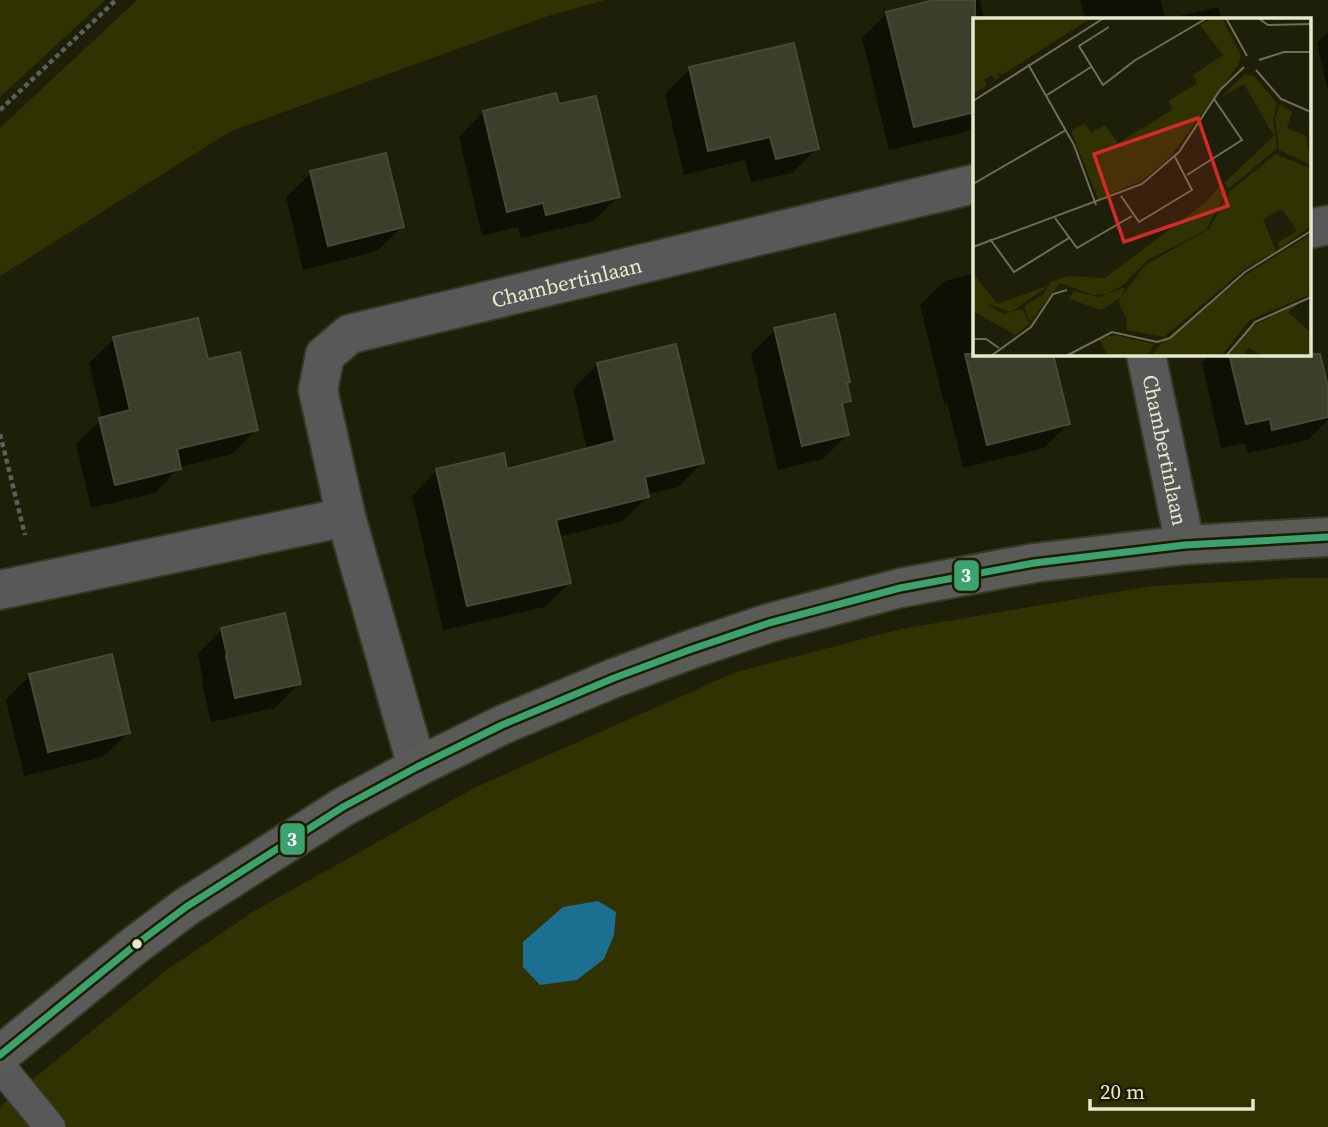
<svg xmlns="http://www.w3.org/2000/svg" width="1328" height="1127" font-family="'Source Serif 4',serif">
<style>
.green{fill:#303301}
.water{fill:#1d6f92}
.shadow{fill:#0007}
.building{fill:#3a3f2c;stroke:#444a37;stroke-width:2}
.lines{fill:none;stroke-linecap:round;stroke-linejoin:round}
.lane-casing{stroke:#373a26;stroke-width:33}
.street-casing{stroke:#373a26;stroke-width:42}
.secondary-casing{stroke:#373a26;stroke-width:42}
.path{stroke:#5e5e5a;stroke-width:4.5;stroke-dasharray:5 3.5;stroke-linecap:butt}
.lane{stroke:#595858;stroke-width:30}
.street{stroke:#595858;stroke-width:38}
.secondary{stroke:#5a5a57;stroke-width:38}
.bus-1-casing{stroke:#1c1e02;stroke-width:12}
.bus-1{stroke:#3ca26f;stroke-width:7}
.bus-dot{fill:#e6eacd;stroke:#1c1e02;stroke-width:2.5}
.labels{text-anchor:middle;dominant-baseline:central;stroke-width:5;stroke-linejoin:round;paint-order:stroke}
.street-label{font-size:21px;fill:#e6eacd;stroke:#1c1e02}
.inset-road{fill:none;stroke:#6d7057;stroke-width:2}
.view{fill:#d62828;fill-opacity:0.15;stroke:#d62828;stroke-width:3.5}
.inset-edge{fill:none;stroke:#e6eacd;stroke-width:3.5}
.line-badge{stroke:#1c1e02;stroke-width:2.5}
.badge-label{font-size:19px;text-anchor:middle;font-weight:bold;fill:#fff}
</style>
<rect width="100%" height="100%" fill="#1d1f09"/>
<path class="green" d="M0 0H105L0 97Z
M137 0H605L551 15 231 131 0 276V128Z
M1292 578H1328V1127H0V1106L168 969 256 910 476 787 736 672 901 629 1152 586Z"/>
<path class="water" d="M598 901 616 912 614 935 604 959 577 980 540 985 523 967V942L563 907Z"/>
<path class="shadow" d="M942 0H980L984 19H974V130L889 150 862 38 887 13Z
M1080 0H1161L1165 19H1085Z
M1218 7 1221 19H1166Z
M1328 32V91L1317 43Z
M690 69 817 148 792 173 751 182 745 160 684 175 665 94Z
M557 106 618 197 593 221 521 238 518 227 482 236 459 137 483 112Z
M311 173 402 227 377 251 303 270 286 197Z
M974 273V354H1039L1068 424 1044 448 963 468 947 403 944 404 920 305 945 281Z
M775 330 845 384 849 400 841 408 847 435 823 459 778 470 751 354Z
M114 339 256 430 232 454 179 467V468L155 493 91 508 76 444 102 419 89 363Z
M1318 353 1328 394V420L1308 440 1248 453 1245 443 1221 448 1202 363 1211 354H1290L1291 359Z
M598 364 702 463 678 487 647 494 648 496 623 521 558 537 569 583 545 607 443 630 412 496 436 471H506L587 450 573 389Z
M222 629 299 683 275 708 211 722 202 682 203 681 198 654Z
M30 675 128 733 103 757 24 776 6 700Z"/>
<path class="building" d="M934 0H975V112L914 127 886 12Z
M794 43 819 149 776 159 770 137 708 151 689 67Z
M556 93 559 104 596 96 620 197 546 215 543 203 507 212 483 111Z
M386 153 404 227 328 246 310 171Z
M835 314 850 382 847 383 851 401 842 403 849 435 802 446 774 328Z
M198 318 208 359 240 352 258 430 177 449 181 469 115 485 99 418 130 410 113 337Z
M676 344 704 463 645 477 649 497 556 520 571 583 467 606 436 469 504 453 507 469 615 441 597 363Z
M965 354H1053L1070 424 987 445Z
M1229 354H1320L1328 387V417L1272 430 1270 419 1246 424Z
M285 613 301 684 235 698 226 656 227 655 221 628Z
M112 654 130 733 48 752 29 674Z"/>
<g class="lines">
<g class="lane-casing">
<path id="lane" d="M0 1066 50 1127"/>
</g>
<g class="street-casing">
<g id="street">
<path d="M1309 229 1328 225"/>
<path id="s1" d="M1146 354 1185 545"/>
<path d="M0 590 346 517"/>
<path id="s2" d="M417 767 346 517 318 390 325 355 350 334 974 184"/>
</g>
</g>
<g class="secondary-casing">
<path id="secondary" d="M0 1055 134 946 186 907 343 807 417 767 502 725 614 678 689 650 769 623 900 588 1034 563 1185 545 1328 537"/>
</g>
<path class="path" d="M0 110 116 0
M0 434 25 535"/>
<use href="#lane" class="lane"/>
<use href="#street" class="street"/>
<use href="#secondary" class="secondary"/>
<g class="bus-1-casing">
<path id="bus-1" d="M0 1055 134 946 186 907 343 807 417 767 502 725 614 678 689 650 769 623 900 588 1034 563 1185 545 1328 537"/>
</g>
<use href="#bus-1" class="bus-1"/>
</g>
<circle class="bus-dot" cx="137" cy="944" r="6"/>
<g class="labels">
<g class="street-label">
<text stroke="none"><textPath href="#s2" startOffset="681">Chambertinlaan</textPath></text>
<text stroke="none"><textPath href="#s1" startOffset="98">Chambertinlaan</textPath></text>
</g>
</g>
<g transform="translate(973 18)">
<rect width="338" height="338" fill="#1d1f09"/>
<path d="M0 0H118L29 57 24 54 27 59 22 62 19 57 11 62 14 67 0 76ZM240 0H249L268 38 265 47 197 139 168 163 125 181 98 113 112 105 118 115 132 107 145 125 199 92 196 83 224 65 220 57 250 37 227 7ZM272 56 281 58 304 85 300 102 304 130 256 171 251 165 301 118 271 66 247 80ZM307 87 319 94 314 110 333 118 338 147 306 132 302 100ZM303 136 338 151V208L306 231 305 224 324 213 309 191 290 201 303 233 273 250 191 319 153 312 154 301 145 284 172 247 236 211 257 173ZM249 165 254 174 233 212 175 242 149 268 133 276 120 277 87 265 58 303 55 299 51 288 71 276 78 264 95 258 132 260 233 184ZM338 216V276L277 302 248 338H179L187 326 271 258ZM0 255 24 286 77 267 38 294 11 285 31 296 49 291 57 305 43 317 1 294ZM152 269 149 279 128 292 96 281 101 273 126 279ZM328 284 315 294 338 315V338H289L276 330 270 338H256L278 309ZM142 317 181 326 174 338H135L126 321Z" fill="#303301"/>
<path class="inset-road" d="M253 0 274 38M285 0 295 7 338 6M136 9 106 28 130 67 161 43 234 0M286 42 311 34H338M55 46 101 127 123 187M283 52 308 81 338 94M74 77 118 49M0 83 131 0M214 157 269 122 241 81M0 166 93 112M148 178 166 204 219 172 202 139M82 200 104 230 159 198M17 221 41 254 96 220M0 229 169 166 206 134 247 72 271 49M0 321H13L26 330M18 338 58 309 80 276 94 272M93 338 139 314 184 324 197 320 272 254 338 213M253 338 282 304 338 279"/>
<path class="view" d="M225 100 255 188 151 224 121 136Z"/>
<rect width="338" height="338" class="inset-edge"/>
</g>
<g class="line-badge">
<rect x="953" y="559" width="27" height="33" rx="7" fill="#3ca26f"/>
<rect x="279" y="822" width="27" height="34" rx="7" fill="#3ca26f"/>
</g>
<g class="badge-label">
<text x="966" y="582">3</text>
<text x="292" y="846">3</text>
</g>
<path d="M1090 1099v10h163v-10" fill="none" stroke="#e6eacd" stroke-width="3.5"/>
<text x="1100" y="1099" font-size="21" fill="#e6eacd" stroke="#1c1e02" stroke-width="5" paint-order="stroke">20 m</text>
</svg>
